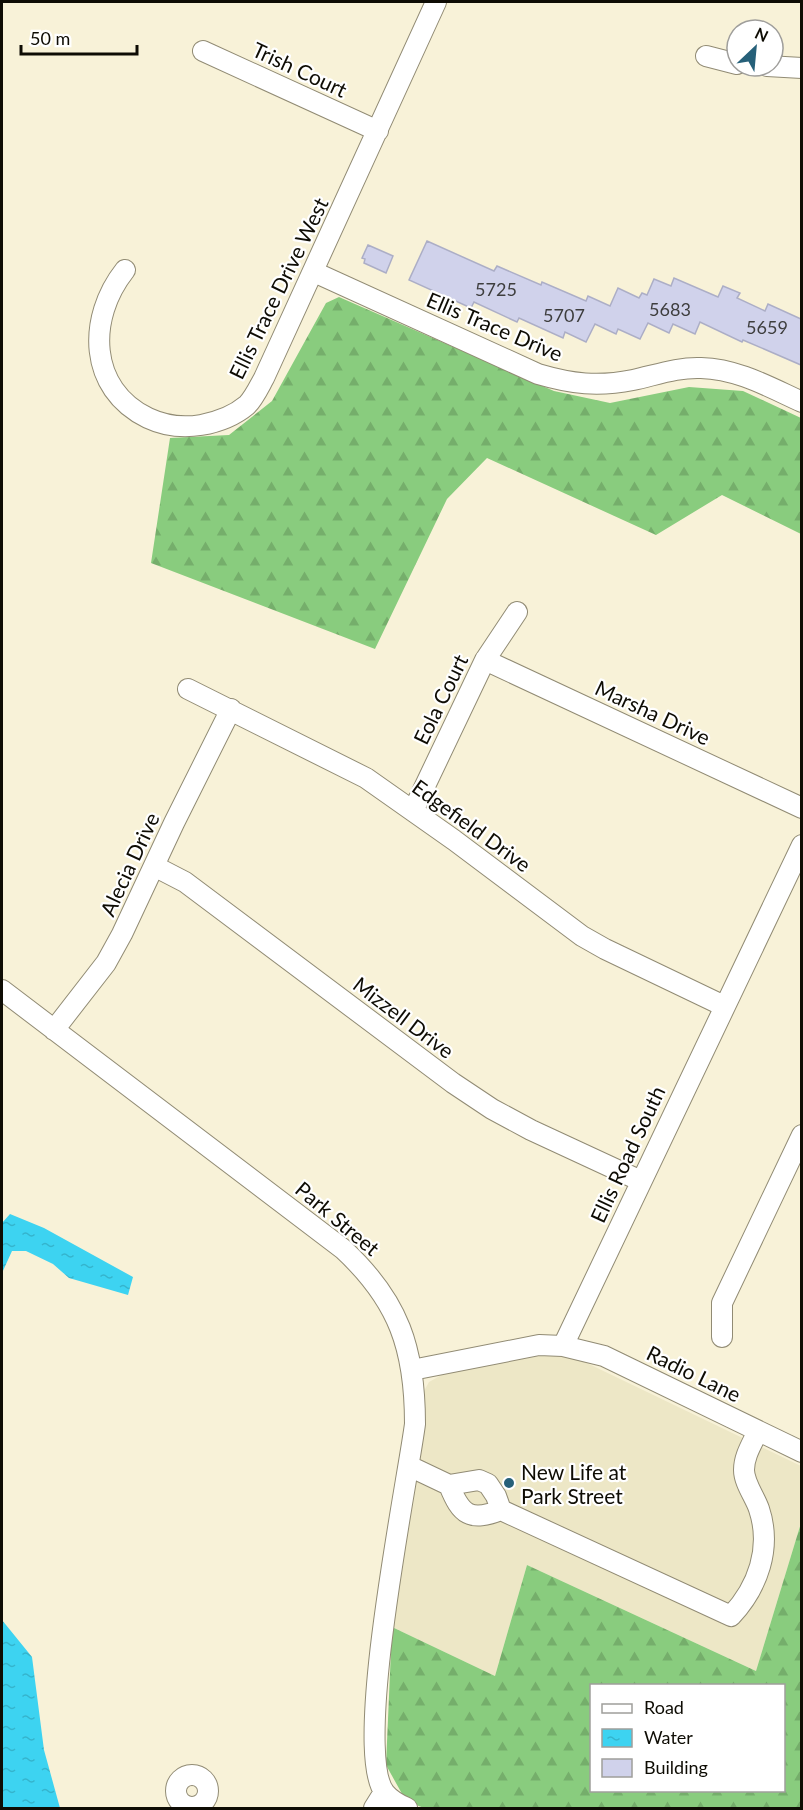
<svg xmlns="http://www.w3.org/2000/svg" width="803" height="1810" font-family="Lato,sans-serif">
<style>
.built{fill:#ede7c6}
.forest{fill:url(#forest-firs);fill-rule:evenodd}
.water{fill:url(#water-ripples)}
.building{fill:#d0d2eb;stroke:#acaec6;stroke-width:1.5}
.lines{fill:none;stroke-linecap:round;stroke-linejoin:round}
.minor-casing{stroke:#918b74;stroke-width:22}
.minor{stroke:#fff;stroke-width:20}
.poi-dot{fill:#266079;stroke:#fff;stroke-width:2}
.labels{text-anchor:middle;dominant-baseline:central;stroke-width:4.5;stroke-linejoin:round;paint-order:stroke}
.number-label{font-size:18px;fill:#3e3e3e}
.street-label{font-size:21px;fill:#0e0c04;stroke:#fff}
.poi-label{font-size:21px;fill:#0e0c04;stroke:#fff;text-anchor:start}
</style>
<defs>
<pattern id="forest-firs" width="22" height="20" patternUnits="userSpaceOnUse" patternTransform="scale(1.5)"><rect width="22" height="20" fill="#89cc7e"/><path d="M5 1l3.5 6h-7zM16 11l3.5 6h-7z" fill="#75ae6b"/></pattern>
<pattern id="water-ripples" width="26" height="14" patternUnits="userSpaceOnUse" patternTransform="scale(1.5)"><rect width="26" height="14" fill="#3dd3f1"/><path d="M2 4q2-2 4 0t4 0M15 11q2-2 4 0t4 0" fill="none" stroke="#34b4cd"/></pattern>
</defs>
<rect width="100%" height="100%" fill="#f8f2d8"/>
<path class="built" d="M564 1352 801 1466V1523L756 1671 527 1565 495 1676 392 1627 424 1391 429 1382 447 1372Z"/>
<path class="forest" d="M339 297 554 391 610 403 689 387 743 391 801 418V534L722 495 656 535 487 458 447 499 375 649 151 563 170 438 229 435 272 401 326 303Z
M801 1523V1808H424L406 1801 386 1765 392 1627 495 1676 527 1565 756 1671ZM592 1686H784V1790H592Z"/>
<path class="water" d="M10 1214 44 1228 133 1277 128 1295 69 1278 53 1264 26 1251H12L2 1273V1223Z
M2 1620 32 1657 44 1750 60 1808H2Z"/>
<path class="building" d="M427 241 494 271 497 266 541 285 542 282 586 301 588 296 610 306 618 288 639 298 642 293 647 295 654 279 671 286 674 278 718 297 723 286 740 293 737 298 765 311 768 304 801 319V365L743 340 742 342 700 322 695 334 673 324 669 333 648 323 640 339 618 329 616 334 595 324 586 342 565 332 563 338 519 318 517 322 474 302 471 308 409 280Z
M368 245 393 256 386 273 364 263 365 259 362 258Z"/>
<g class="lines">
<g class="minor-casing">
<path id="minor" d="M203 51 378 131
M706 56 737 64
M767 66 802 68
M125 270C87 318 88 389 148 418 165 426 183 428 201 425 218 422 234 416 247 405 254 398 259 387 264 378L436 2
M314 272 538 374C572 384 598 387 633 380 656 375 678 367 701 368 738 369 769 387 802 402
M485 660 802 808
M188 689 366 778 454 840 582 936 605 949 724 1006
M413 811 485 660 517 612
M154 866 185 882 453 1083 492 1109 531 1130 641 1181
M2 990 343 1249C399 1301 415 1349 415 1424 407 1485 352 1753 385 1793 390 1799 400 1805 407 1808
M54 1030 106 963 122 934 174 823 231 709
M722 1337V1303L802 1135
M563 1346 802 845
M412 1370 539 1345 563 1346 604 1356 802 1452
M409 1466 449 1485 479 1480 488 1484 496 1496 501 1510 731 1616C758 1587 772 1548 759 1509 755 1497 744 1483 744 1470 744 1456 752 1444 758 1431
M449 1485C461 1515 470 1522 501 1510
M176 1791a16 16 0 1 1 32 0a16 16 0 1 1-32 0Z
M374 1808 384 1792"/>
</g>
<use href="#minor" class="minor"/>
</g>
<circle class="poi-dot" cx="509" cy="1483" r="6"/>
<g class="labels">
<g class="number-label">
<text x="496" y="289">5725</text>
<text x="670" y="309">5683</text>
<text x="564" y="315">5707</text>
<text x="767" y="327">5659</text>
</g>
<g class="street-label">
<text transform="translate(300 69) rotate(25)">Trish Court</text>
<text transform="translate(278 288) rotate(-64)">Ellis Trace Drive West</text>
<text transform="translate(495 326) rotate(23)">Ellis Trace Drive</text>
<text transform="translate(440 699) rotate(-64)">Eola Court</text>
<text transform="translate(653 712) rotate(25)">Marsha Drive</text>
<text transform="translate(472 825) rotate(36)">Edgefield Drive</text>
<text transform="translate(129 864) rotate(-65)">Alecia Drive</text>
<text transform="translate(404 1017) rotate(37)">Mizzell Drive</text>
<text transform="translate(627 1154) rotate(-65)">Ellis Road South</text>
<text transform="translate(338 1218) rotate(40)">Park Street</text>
<text transform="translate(694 1373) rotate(26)">Radio Lane</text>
</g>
<g class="poi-label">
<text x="521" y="1471">New Life at<tspan x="521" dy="24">Park Street</tspan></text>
</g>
</g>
<rect width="803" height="1810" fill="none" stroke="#0e0c04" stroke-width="6"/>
<rect x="590" y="1684" width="195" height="108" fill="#ffffff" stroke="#9f9e9b" stroke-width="1.5"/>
<rect x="602" y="1704" width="30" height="9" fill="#ffffff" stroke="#9f9e9b" stroke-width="1.5"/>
<text x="644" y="1714" font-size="18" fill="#0e0c04">Road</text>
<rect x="602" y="1729" width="30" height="18" fill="url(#water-ripples)" stroke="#9f9e9b" stroke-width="1.5"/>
<text x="644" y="1744" font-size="18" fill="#0e0c04">Water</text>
<rect x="602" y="1759" width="30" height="18" fill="#d0d2eb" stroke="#9f9e9b" stroke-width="1.5"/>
<text x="644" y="1774" font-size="18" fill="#0e0c04">Building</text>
<g transform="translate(755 48) rotate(26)"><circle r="28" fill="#ffffff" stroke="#9f9e9b" stroke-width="1.5"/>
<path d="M0-4.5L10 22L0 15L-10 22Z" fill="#266079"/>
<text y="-9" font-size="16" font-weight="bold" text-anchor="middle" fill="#0e0c04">N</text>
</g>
<path d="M21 45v9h116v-9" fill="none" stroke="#0e0c04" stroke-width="3"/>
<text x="30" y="45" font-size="18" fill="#0e0c04" stroke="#ffffff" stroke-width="4.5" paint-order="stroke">50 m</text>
</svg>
